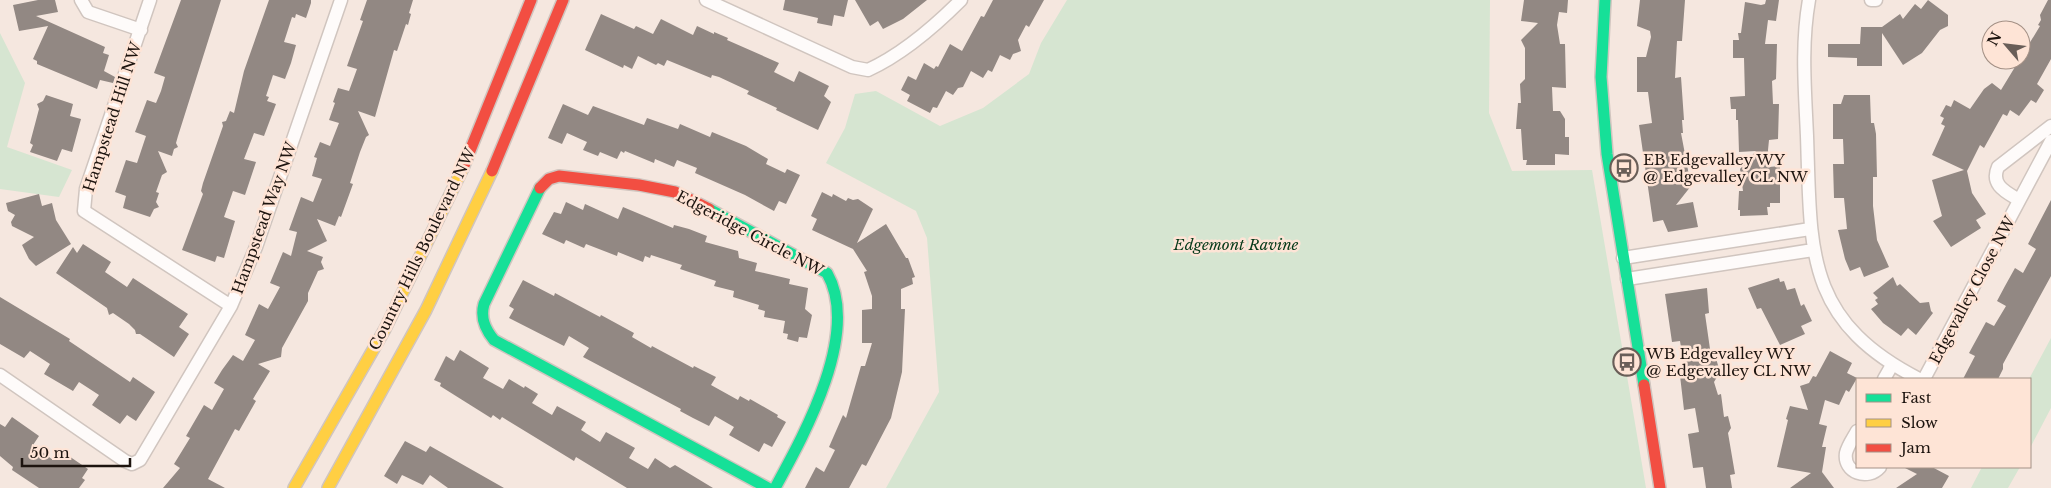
<svg xmlns="http://www.w3.org/2000/svg" width="2051" height="488" font-family="'Libre Baskerville',serif">
<style>
.green{fill:#d6e5d1}
.building{fill:#928883}
.lines{fill:none;stroke-linecap:round;stroke-linejoin:round}
.street-casing{stroke:#d0c5bf;stroke-width:15}
.fast-casing{stroke:#d0c5bf;stroke-width:14}
.slow-casing{stroke:#d0c5bf;stroke-width:14}
.jam-casing{stroke:#d0c5bf;stroke-width:14}
.street{stroke:#fefbfa;stroke-width:12}
.fast{stroke:#16e098;stroke-width:11}
.slow{stroke:#ffcf43;stroke-width:11}
.jam{stroke:#f24e42;stroke-width:11}
.labels{text-anchor:middle;dominant-baseline:central;stroke-width:5;stroke-linejoin:round;paint-order:stroke}
.street-label{font-size:15px;fill:#1d140f;stroke:#fee4d6}
.poi-label{font-size:15px;fill:#1d140f;stroke:#fee4d6;text-anchor:start}
.park-label{font-size:15px;font-style:italic;fill:#053919;stroke:#fee4d6}
</style>
<rect width="100%" height="100%" fill="#f5e7df"/>
<path class="green" d="M1067 0H1490L1489 113 1512 171 1592 170 1646 488H886L939 392 927 238 916 211 826 163 845 128 855 94 876 91 940 126 983 108 1029 74 1041 43Z
M0 33 25 83 7 147 72 170 59 197 0 189Z
M2051 338V408L2030 448 2029 379Z
M1982 467H2020L2008 488H1971Z"/>
<path class="building" d="M38 0H55L58 12 36 16 105 47 103 53 109 55 104 71 115 77 113 83 100 80 97 89 37 64V61L33 59 48 26 19 31 13 5Z
M181 0H221L178 136 176 143 178 147 174 149 172 156 158 151 167 172 162 175 156 192 159 193 156 202 159 207 154 209 150 217 123 208 126 196 115 192 126 160 137 163 146 136 135 132 147 100 156 103 161 91 165 77 154 73Z
M269 0H311V3L306 18 296 14 295 18 292 17 284 42 296 45 291 63 285 79 273 75 266 96 269 97 267 101 276 104 264 136 254 133 244 159 256 162 245 195 233 191 224 217 235 221 224 258 217 256 215 262 182 250 203 194 201 191 203 183 223 126 222 122 226 121 230 111 234 113 244 71Z
M367 0H413L409 13 411 14 408 25 406 24 397 51 394 50 375 117 358 111 369 135 366 137 360 152 350 183 353 184 341 217 339 216 335 226 317 219 327 241 307 251 323 257 321 262 324 269 318 271 308 293V301L282 348 281 357 258 364 270 371 253 399 256 401 239 431 235 429 208 479 225 488H163L180 468 174 464 190 438 186 436 204 405 212 410 224 389 214 383 222 370 233 355 243 361 255 340 245 335 259 304 268 309 280 287 270 283 283 252 291 256 297 232 289 230 301 197 313 202 322 179 312 176 317 158 314 157 320 142 330 146 339 123 329 120 335 103 333 102 338 88 349 91 357 69 347 66 363 21 360 20Z
M785 0H848L844 17 834 15 832 26 817 23 818 18 783 10Z
M855 0H927L903 19 883 29 878 21 870 26Z
M993 0H1044L1029 27 1026 25 1018 40 1021 51 1013 54 1010 60 1000 55 992 72 988 70 983 78 971 71 963 87 958 88 953 95 946 91 937 108 933 107 930 113 907 101 910 95 901 90 908 76 916 80 924 63 934 69 936 66 938 67 950 44 962 51 981 16 984 17Z
M1524 0H1568L1567 13 1559 12 1557 25 1560 44H1565L1566 88 1552 87 1553 111H1560L1565 119V137H1569V155L1555 154V165H1526L1527 160H1523L1521 129H1516L1518 103H1521L1520 84 1525 79V48L1521 40 1538 23 1521 21Z
M1640 0H1685L1682 41H1677L1675 78 1681 77 1684 120H1682L1683 133H1681L1691 186 1676 205 1693 202 1698 227 1668 232 1663 220 1653 222 1639 125 1652 123 1648 92H1637V57H1646L1651 37 1650 31 1637 26Z
M1766 0H1779L1776 21 1768 20 1765 44H1777L1776 79 1772 81 1773 104H1779L1778 139 1769 140 1768 150 1769 167 1780 166V203H1770V207H1767L1768 215 1740 216V210H1738L1739 191H1743L1740 169 1756 151 1739 152 1738 120H1736V109H1731L1730 97 1745 96 1744 58H1733V40H1739L1738 33H1741L1745 2 1761 5 1765 4Z
M1928 0 1948 15V26L1940 30 1922 53 1903 65 1882 33V66H1857V58L1828 57V44H1860L1861 27H1882L1900 14 1903 19 1915 4 1921 9Z
M2048 0H2051V59L2037 84 2044 90 2036 103 2031 100 2019 116 2010 110 2007 116 2003 114 1984 148 1980 145 1967 171 1972 193 1986 214 1976 220 1981 228 1951 247 1933 221 1942 216 1932 180 1964 170 1932 155 1945 126 1941 124 1944 118 1940 116 1946 105 1951 107 1954 100 1970 109 1984 89 1992 83 2001 90 2040 26 2038 25 2041 20 2040 15Z
M601 14 634 29 636 26 653 34 661 19 693 35 697 26 714 34V32L728 38 727 40 779 63 774 72 794 82 799 71 829 86 824 96 831 102 818 130 776 110 777 108 747 94 749 91 719 77 712 75 711 78 667 60 664 66 658 63 656 65 638 56 632 69 624 65 623 68 585 50Z
M46 95 73 104 70 116 81 119 72 152 62 149 57 161 30 152 33 145 30 143 39 109 37 104 43 101Z
M1844 95H1870L1871 123H1874L1876 134 1877 177H1873V206L1877 240 1889 267 1864 277 1860 267 1850 271 1845 259 1838 230 1847 229 1844 198H1834L1833 164H1844L1843 139H1833V104H1841Z
M563 104 588 115 593 106 644 125 647 118 678 129 680 124 710 137 712 132 746 146 768 159 766 164 785 173 787 169 800 175 786 204 779 201 774 211 745 195 695 173 697 168 677 160 674 167 655 159 654 163 625 151 624 153 621 151 617 159 600 152 598 156 583 150 587 142 567 133 562 144 548 138Z
M822 192 832 197 833 194 846 201 848 198 853 200 858 199 873 209 857 243 886 224 906 258H908L915 277 912 278 913 284 901 289V309H905L902 372 891 418 866 466 862 464 849 488H805L816 467 824 472 835 450 829 447 843 415 846 418 861 366H865L872 343H862V310L872 309V296L864 272 867 271 853 249 812 230 817 219 811 216Z
M39 194 42 206 52 203 56 220 71 244 36 266 29 259 22 245 34 237 12 226 11 222 15 215 8 211 6 203Z
M2051 200V276L2003 364V369L1998 379H1963L1975 356 1969 353 1986 322 1994 326 2006 306 1997 301 2005 286 2015 268 2023 273 2036 249 2028 244Z
M566 202 583 210 585 204 618 219 623 207 673 228 674 225 689 229 707 236 705 242 738 251 739 258 757 263 755 271 790 279 789 284 808 288 805 309 812 315 807 338 799 337 798 342 787 339 788 334 783 333 785 321 764 317 765 311 758 309 759 305 733 297 734 291 714 286 716 281 680 269 682 265 651 255 650 258 645 256 643 262 618 252 617 256 586 244 584 248 566 240 564 244 542 234 554 212 561 214Z
M83 244 111 262 105 272 127 287 133 278 188 314 179 327 189 334 174 357 140 334H136L135 330 129 324 113 313 109 315 107 308 56 273 73 247 77 253Z
M1893 277 1897 286 1900 284 1920 303 1929 302 1931 311 1933 313 1916 335 1908 328 1901 336 1883 323 1871 309 1878 304 1875 300 1878 298 1873 293Z
M1779 278 1780 282 1784 281 1787 290 1795 288 1801 306 1804 304 1812 321 1801 326 1805 334 1780 345 1761 308 1757 309 1748 288Z
M523 280 554 296 555 293 600 317 601 315 634 333 632 337 651 348 652 346 693 368 694 366 716 377 711 385 738 400 740 396 749 401 750 399 778 415 777 417 786 422 772 447 764 443 759 452 729 435 734 427 715 416 709 426 693 418 680 411 681 409 583 357 589 348 569 336 564 346 509 318 514 309 509 306Z
M1707 288 1709 313 1705 314 1711 356 1715 355 1720 372 1714 382 1718 395 1721 394 1724 417 1728 416 1731 428 1728 433 1735 474 1730 475 1732 488H1706L1703 467 1693 468 1688 434 1699 432 1695 408 1684 410 1679 367 1684 366 1680 341 1672 342 1665 294Z
M0 297 70 339 69 341 130 382 133 377 155 392 136 421 127 415 120 424 92 405 99 395 79 382 73 391 44 374 50 364 30 351 24 358 0 344Z
M460 350 489 368 483 378 503 389 509 379 524 388 525 386 538 394 532 403 552 415 557 406 586 422 581 430 600 442 606 432 635 448 629 458 648 469 655 458 670 468 675 465 713 488H627L576 457 574 461 502 417 500 420 493 415 491 418 440 386 441 383 434 380 446 356 454 361Z
M1830 351 1852 363 1847 373 1857 378 1849 392 1846 390 1839 405 1825 400 1819 424 1827 426 1822 447H1826L1822 472 1834 488H1790L1811 473 1777 467 1788 420 1786 419 1790 406 1808 410 1800 386 1809 383 1813 376 1816 377Z
M12 417 39 436 33 445 53 460 60 450 88 469 82 478 85 480 79 488H39L12 470 13 467 0 456V424L5 427Z
M405 441 426 452 430 446 504 488H448L430 475 423 485 402 475 397 484 384 476Z
M1903 467H1932L1949 476 1942 488H1896L1917 474Z"/>
<g class="lines">
<g class="street-casing">
<path id="street" d="M81 0 88 12 141 30
M150 0 86 189 84 211 231 306
M706 0 852 67 868 70C903 54 934 27 961 0
M1809 0C1801 45 1805 90 1807 136 1811 250 1804 320 1919 379
M1871 0H1876
M2019 200C2006 192 1990 185 1998 167L2051 126
M1623 258 1810 229
M1627 279 1813 250
M0 375 125 461 132 464 140 460 231 306 256 247 341 0
M1884 379 1892 365
M1924 379 2051 141
M1857 431C1854 437 1848 445 1846 453 1843 473 1868 481 1880 467"/>
</g>
<g class="fast-casing">
<path id="fast" d="M1605 0 1601 77 1607 154 1644 385
M540 188 484 304C480 318 485 329 494 340L768 488
M709 209 827 273C861 333 804 435 775 488"/>
</g>
<g class="slow-casing">
<path id="slow" d="M294 488 385 329 463 168
M328 488 426 310 492 171"/>
</g>
<g class="jam-casing">
<path id="jam" d="M463 168 531 0
M492 171 563 0
M540 188 549 179 559 176 639 185 675 192 709 209
M1644 385 1660 488"/>
</g>
<use href="#street" class="street"/>
<use href="#fast" class="fast"/>
<use href="#slow" class="slow"/>
<use href="#jam" class="jam"/>
</g>
<defs>
<g id="bus-ring" transform="scale(1.4375)"><circle r="9.5" fill="#fee4d6" stroke="#695e58" stroke-width="1.5"/><path d="M-5-6H5V4H4V6H2V4H-2V6H-4V4H-5ZM-3.5-4V0h7V-4ZM-3.5 1.2v1.5H-2V1.2ZM2 1.2v1.5H3.5V1.2Z" fill="#695e58"/></g>
</defs>
<g fill-rule="evenodd">
<use href="#bus-ring" x="1624" y="168"/>
<use href="#bus-ring" x="1627" y="362"/>
</g>
<g class="labels">
<g class="street-label">
<text transform="translate(112 117) rotate(-72)">Hampstead Hill NW</text>
<text transform="translate(264 218) rotate(-70)">Hampstead Way NW</text>
<text transform="translate(750 233) rotate(28)">Edgeridge Circle NW</text>
<text transform="translate(422 249) rotate(-64)">Country Hills Boulevard NW</text>
<text transform="translate(1972 290) rotate(-62)">Edgevalley Close NW</text>
</g>
<g class="poi-label">
<text x="1643" y="159">EB Edgevalley WY<tspan x="1643" dy="17">@ Edgevalley CL NW</tspan></text>
<text x="1646" y="353">WB Edgevalley WY<tspan x="1646" dy="17">@ Edgevalley CL NW</tspan></text>
</g>
<g class="park-label">
<text x="1236" y="244">Edgemont Ravine</text>
</g>
</g>
<rect x="1856" y="378" width="175" height="90" fill="#fee4d6" stroke="#a49186"/>
<rect x="1866" y="394" width="25" height="8" fill="#16e098" stroke="#a49186"/>
<text x="1901" y="403" font-size="15" fill="#1d140f">Fast</text>
<rect x="1866" y="419" width="25" height="8" fill="#ffcf43" stroke="#a49186"/>
<text x="1901" y="428" font-size="15" fill="#1d140f">Slow</text>
<rect x="1866" y="444" width="25" height="8" fill="#f24e42" stroke="#a49186"/>
<text x="1901" y="453" font-size="15" fill="#1d140f">Jam</text>
<g transform="translate(2006 45) rotate(298)"><circle r="24" fill="#fee4d6" stroke="#a49186"/>
<path d="M0-4L9 19L0 12L-9 19Z" fill="#695e58"/>
<text y="-8" font-size="14" font-weight="bold" text-anchor="middle" fill="#1d140f">N</text>
</g>
<path d="M22 458v8h108v-8" fill="none" stroke="#1d140f" stroke-width="2.5"/>
<text x="30" y="458" font-size="15" fill="#1d140f" stroke="#fee4d6" stroke-width="4" paint-order="stroke">50 m</text>
</svg>
